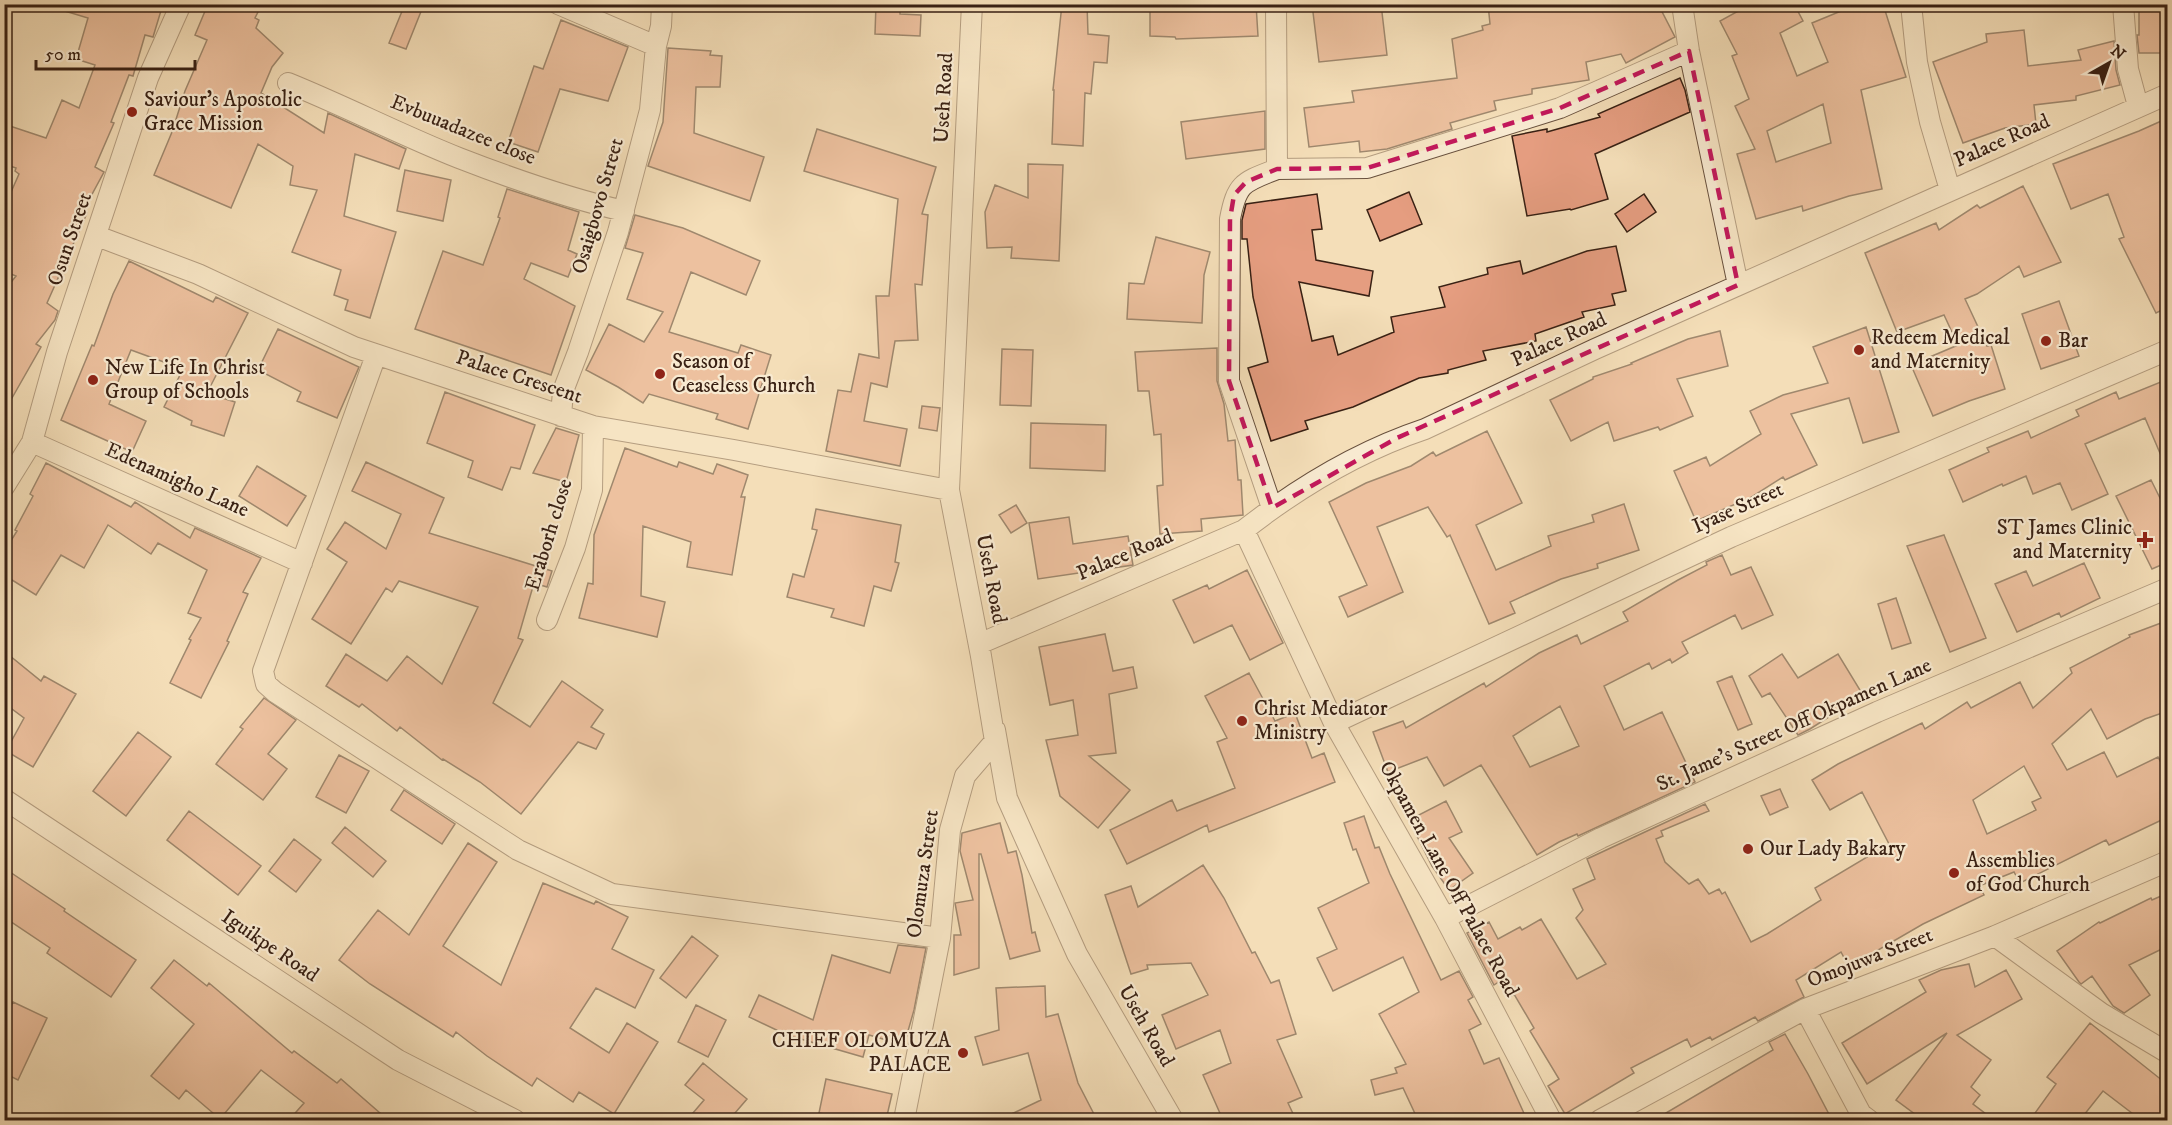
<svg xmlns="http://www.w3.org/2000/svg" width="2172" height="1125" font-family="'IM FELL DW Pica',serif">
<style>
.building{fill:#e59d80;stroke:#392114;stroke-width:1.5;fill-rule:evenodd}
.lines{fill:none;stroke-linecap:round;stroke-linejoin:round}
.minor-casing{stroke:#68503d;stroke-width:22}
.minor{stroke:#f8ead1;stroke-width:20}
.marked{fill:none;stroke:#c2185b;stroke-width:4.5;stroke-dasharray:12 8;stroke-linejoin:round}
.poi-dot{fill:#8f2418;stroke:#f8ead1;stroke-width:2}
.labels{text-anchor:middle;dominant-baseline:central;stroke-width:4.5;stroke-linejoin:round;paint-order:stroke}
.street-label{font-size:21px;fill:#392114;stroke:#f8ead1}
.poi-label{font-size:21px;fill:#392114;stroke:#f8ead1;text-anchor:start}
</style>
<rect width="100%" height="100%" fill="#f4deb8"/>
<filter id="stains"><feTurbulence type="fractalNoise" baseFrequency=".00333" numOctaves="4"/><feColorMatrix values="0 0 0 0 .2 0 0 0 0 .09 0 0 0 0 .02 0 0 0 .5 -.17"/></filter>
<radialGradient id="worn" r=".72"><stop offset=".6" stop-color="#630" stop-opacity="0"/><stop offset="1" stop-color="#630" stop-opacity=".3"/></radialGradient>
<path class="building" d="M59 4H163L153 37 145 35 133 76 129 75 111 122 114 123 95 167 104 172 83 211 87 213 47 303 58 311 55 320 36 344 41 347 4 412V291L16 276 4 271V235L11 221 4 219V208L19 174 15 171 16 168 4 164V124L46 138 62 100 79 108 95 65 76 59 88 18 58 9Z
M208 4H262L255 18 259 20 256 28 283 53 272 67 261 93 324 133 328 113 406 149 399 169 355 154 344 216 396 232 370 318 345 310 348 300 334 295 341 270 292 252 317 190 290 185 293 166 258 144 231 208 154 175 172 132 185 91 207 40 195 35Z
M405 4H424L406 49 389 43Z
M876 4H900V14L921 15 920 36 875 34Z
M1062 4H1087L1088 34 1109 36 1107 63 1094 62 1091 94 1085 93 1083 146 1052 144 1054 90H1053Z
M1150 4H1171V6L1256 4 1258 36 1176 39 1175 37 1150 36Z
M1312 4H1381L1387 55 1319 62Z
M1488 4H1658L1675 37 1626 63 1621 54 1586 62 1589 80 1532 89V94L1494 101 1496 110 1450 123 1452 129 1387 149 1360 152 1359 141 1309 147 1304 108 1354 102 1352 91 1457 78 1452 39 1483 30 1482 26 1490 24Z
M1751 4H1794L1803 21 1780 33 1797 76 1828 62 1812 23 1858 4H1883L1906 77 1861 90 1882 189 1849 196 1803 211 1802 206 1756 219 1737 154 1755 149 1735 106 1749 99 1732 56 1737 54 1720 21ZM1823 104 1831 143 1776 162 1767 131Z
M2139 5H2165L2164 53H2139L2137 35H2139Z
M561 20 628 47 608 101 560 89 538 152 508 142 534 66 543 69Z
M2024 30 2028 66 2081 60 2078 50 2114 41 2116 70 2120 85 2076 96V100L2034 105 2036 124 2005 128 1963 143 1933 62 1987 42 1986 34Z
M668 48 711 51 710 55 722 56 720 87H696L694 133 764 157 750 201 648 166 663 122Z
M1680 78 1685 90 1690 112 1595 154 1608 199 1571 210 1570 209 1527 216 1512 136 1547 129V132L1600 117 1598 114Z
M1265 111V149L1186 159 1181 122Z
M2168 118V307L2156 313 2119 239 2124 237 2108 194 2071 209 2053 164 2139 131Z
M817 129 936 167 922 214 928 215 922 285 915 284 918 340 895 341 887 387 871 383 864 421 907 429 900 466 826 451 838 390 851 392 859 354 879 358 876 296H889L898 199 804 171Z
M1028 164 1063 165 1059 261 1011 258 1012 247 987 248 985 212 995 185 1028 198Z
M405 170 451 180 443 221 397 211Z
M2023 186 2061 262 2024 277 2019 266 1977 294 1965 299 1987 346 1991 345 2005 389 1969 401 1933 416 1911 365 1958 345 1944 315 1897 332 1865 253 1936 223 1939 230 1977 205 1980 208Z
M507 189 579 212 568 250 577 254 568 277 531 263 524 279 575 306 551 375 415 329 443 251 483 265 500 218 498 217Z
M1409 192 1422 224 1380 241 1367 210Z
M1317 194 1322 229 1312 230 1316 260 1373 271 1369 296 1299 282 1312 341 1333 336 1338 355 1394 332 1391 317 1445 307 1439 287 1488 274 1487 268 1520 261 1523 274 1587 251 1616 246 1626 291 1612 294 1615 305 1582 312 1584 317 1535 334 1536 341 1483 351 1486 360 1448 370V373L1419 378 1353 407 1305 421 1308 429 1271 441 1248 368 1268 362 1253 297 1247 239H1242V220L1246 204Z
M1644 194 1656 212 1627 232 1615 214Z
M635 215 683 228 760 261 746 295 691 272 669 332 738 353 741 345 771 355 748 429 716 419 718 414 649 394 643 403 618 387 586 370 609 324 644 342 663 312 627 299 643 253 625 248Z
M1156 237 1210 252 1204 275 1202 323 1127 319 1129 283 1144 284Z
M129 261 213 302 216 297 248 313 207 393 235 402 224 436 191 425 192 421 164 407 183 369 131 350 109 404 146 421 132 452 61 420 92 345 94 346 113 294Z
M2059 301 2079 356 2041 369 2022 314Z
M1866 327 1899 432 1863 443 1849 398 1791 414 1817 465 1785 480 1783 477 1739 505 1738 503 1696 521 1674 471 1706 457 1710 466 1761 434 1750 411 1783 395 1828 383 1813 347Z
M278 329 359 367 337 418 297 401 301 392 258 370Z
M1720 331 1728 366 1677 379 1693 416 1660 430 1658 427 1614 441 1608 422 1571 441 1550 400 1593 379V377L1632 364 1631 363 1688 339Z
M1217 348V381L1224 404 1228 441 1235 440 1238 480H1241L1243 515 1201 519 1202 531 1160 534 1157 486 1163 485 1161 434 1154 435 1149 391H1138L1135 352Z
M1002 349 1033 350 1031 406 1000 405Z
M2168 379V472L2145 418 2085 444 2108 494 2072 510 2060 483 2033 494 2026 476 2003 486 2002 484 1963 502 1949 470 1989 452 1987 448 2028 431 2031 438 2079 416 2076 410 2116 392 2119 399Z
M445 392 535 425 520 469 511 467 502 490 468 477 473 461 427 443Z
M922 406 940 408 937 431 919 428Z
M1031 423 1106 425 1105 471 1030 468Z
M556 428 579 435 566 482 533 473Z
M1487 431 1522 503 1476 525 1496 570 1551 546 1548 536 1594 522 1592 515 1624 504 1639 550 1597 564 1598 568 1561 579 1510 602 1515 613 1489 624 1450 535 1447 537 1428 507 1377 527 1403 592 1348 617 1339 597 1367 585 1329 502 1366 483 1411 466 1433 452 1436 456Z
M625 448 677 467 679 462 713 474 717 464 748 475 741 497H745L732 575 687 567 691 542 643 526 641 596 665 602 657 637 579 618 588 583 593 584 594 535Z
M366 462 444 498 429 533 552 571 547 587 534 583 518 638 523 640 493 703 530 727 562 681 603 710 591 727 604 734 596 749 578 742 521 814 480 782 443 759 442 760 400 727 397 731 362 704 359 707 326 686 346 654 387 681 407 656 442 684 478 607 399 581 392 592 386 588 351 644 312 619 347 562 327 549 345 522 386 549 401 514 352 491Z
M46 463 131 507 135 502 190 538 195 528 261 558 243 592 248 594 227 641 229 642 201 698 170 683 191 640 189 639 201 618 188 613 207 570 158 543 151 554 108 525 84 568 61 555 36 595 4 575V552L17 531 15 530 33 496 30 494Z
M257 466 306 496 287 526 239 496Z
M2151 480 2168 514V562L2152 569 2116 496Z
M1016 505 1027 523 1011 533 999 515Z
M816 509 901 525 895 562 899 563 891 591 874 586 864 626 831 617 834 609 787 597 793 574 804 577 817 530 812 529Z
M1069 517 1073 544 1128 536 1133 565 1038 579 1029 523Z
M1944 535 1986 638 1950 652 1907 546Z
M1722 555 1731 575 1751 567 1773 615 1742 629 1735 615 1682 642 1688 653 1672 663 1670 659 1652 669 1649 663 1604 686 1624 730 1662 712 1695 782 1578 836 1577 834 1559 842 1537 855 1481 765 1444 786 1427 757 1388 772 1373 732 1403 721 1406 728 1484 683 1486 687 1539 653 1577 635 1581 644 1628 621 1623 612 1678 580 1707 565 1706 562ZM1560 706 1579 746 1530 767 1513 736Z
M2084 563 2100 598 2061 617 2059 613 2017 632 1995 584 2026 571 2033 586Z
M1247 570 1283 643 1250 660 1232 625 1194 643 1173 600 1207 585 1209 589Z
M1896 598 1911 643 1892 649 1878 604Z
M2161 623 2168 641V711L2145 719 2107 739 2091 709 2052 744 2067 770 2104 752 2117 777 2158 757 2168 775V817L2109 845 2106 840 2020 883 2014 872 1979 886 1984 895 1923 924 1878 950 1880 954 1850 969 1841 952 1796 980 1804 997 1758 1021 1755 1017 1712 1040 1710 1037 1691 1047 1687 1039 1631 1068 1634 1073 1565 1114 1548 1086 1559 1079 1530 1031 1534 1028 1514 994 1510 997 1500 981 1494 985 1467 933 1489 922 1498 939 1520 927 1522 930 1541 919 1577 979 1606 964 1576 918 1583 910 1573 889 1595 879 1587 859 1705 804 1709 811 1661 831 1663 836 1656 839 1665 862 1689 884 1698 879 1709 894 1719 889 1722 894 1725 892 1751 942 1767 934 1821 900 1815 888 1889 844 1862 792 1830 810 1812 780 1838 764 1922 723 1925 729 1967 702 1971 708 2020 682 2033 708 2072 673 2070 668 2130 637 2129 635ZM2024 766 2041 798 2032 802 2036 810 1987 834 1973 800Z
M1105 634 1113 671 1133 667 1137 688 1109 694 1116 753 1089 756 1130 790 1098 828 1060 796 1046 740 1078 735 1073 700 1050 705 1039 647Z
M4 651 41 681 44 676 76 694 33 767 6 751 24 718 4 703Z
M1782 654 1798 678 1838 654 1863 695 1810 729 1798 735 1770 693 1762 697 1749 676Z
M1249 673 1275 721 1295 713 1312 758 1324 753 1335 782 1209 832 1207 825 1127 864 1110 830 1172 800 1177 811 1235 788 1217 742 1227 738 1205 696Z
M1732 676 1752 724 1738 730 1717 682Z
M264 698 296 720 268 754 287 769 263 800 216 764 243 729 240 727Z
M138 732 171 757 126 816 93 791Z
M339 755 369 771 346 813 316 797Z
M1780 789 1788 807 1770 815 1761 796Z
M404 790 455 824 442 844 391 810Z
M1446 801 1462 832 1449 838 1473 873 1449 890 1432 866 1409 820Z
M189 811 261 866 238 895 167 840Z
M1364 816 1375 848 1379 847 1390 874 1441 980 1459 971 1473 997 1468 1000 1481 1024 1469 1030 1484 1064 1499 1058 1527 1120H1418L1403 1088 1375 1095 1371 1080 1397 1073 1395 1068 1406 1064 1379 1014 1419 992 1403 957 1333 991 1317 958 1337 949 1318 908 1369 883 1356 849 1353 850 1344 823Z
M1000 823 1008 853 1016 851 1022 875 1032 933 1035 932 1040 951 1010 959 981 854H979V968L954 975V935H961L955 903 973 900 960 851 962 833Z
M345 827 386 861 373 877 332 843Z
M294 839 321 860 296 892 269 871Z
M468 843 497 862 443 946 501 985 543 883 594 904 596 901 628 917 612 949 654 970 635 1008 596 988 570 1028 609 1053 627 1023 658 1042 614 1114 579 1092 573 1102 537 1078 532 1086 487 1056 456 1032 453 1037 370 984 339 960 378 910 409 935Z
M1203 865 1224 898 1252 953 1255 952 1271 983 1279 980 1296 1034 1277 1040 1302 1097 1288 1103 1296 1120H1223L1203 1075 1231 1063 1220 1030 1176 1049 1162 1015 1208 995 1191 963 1147 965 1148 969 1131 974 1105 895 1131 886 1138 907Z
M4 868 65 909 64 911 136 960 111 997 47 953 50 948 4 917Z
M2168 893V946L2129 965 2150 995 2124 1013 2113 1006 2092 976 2081 984 2079 982 2057 951 2099 922 2100 923 2151 898 2152 900Z
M692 936 718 956 686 998 660 978Z
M898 945 926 948 914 1010 904 1045 869 1035 863 1057 787 1035 749 1017 759 995 813 1020 832 955 890 973Z
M174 960 207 986 209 983 292 1053 294 1051 337 1083 341 1079 388 1120H289L304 1103 261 1070 220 1119 186 1090 179 1099 151 1076 194 1024 151 988Z
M1969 964 1975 987 2006 970 2022 999 1957 1035 1991 1060 1971 1087 1980 1095 1973 1104 1994 1120H1923L1896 1100 1947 1033 1867 1084 1842 1043 1926 992 1919 980 1941 970Z
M1045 986 1046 1017 1058 1014 1078 1083 1097 1120H999L1041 1100 1028 1053 983 1065 975 1037 999 1030 996 988Z
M13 1002 47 1018 18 1080 4 1073V1020Z
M696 1005 726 1020 708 1057 678 1042Z
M2090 1023 2168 1085V1120H2141L2103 1091 2080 1120H2030L2056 1084 2047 1077Z
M1785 1034 1808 1074 1832 1120H1654L1773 1050 1769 1042Z
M703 1063 747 1099 729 1120H687L704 1100 685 1085Z
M826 1079 892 1094 886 1120H855L819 1113Z"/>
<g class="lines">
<g class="minor-casing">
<path id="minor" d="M558 4 656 46
M972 4 949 490 981 656
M1276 4 1277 169 1367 168 1560 108 1689 51
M1682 4 1689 51 1738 285
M1911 4 1917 62 1930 122 1950 190
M2123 4 2128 69 2138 106
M288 83C345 106 401 135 459 158 513 179 567 198 624 211
M97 236 198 274 354 347 593 426 734 450 949 490
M376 355 263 671 266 684 275 692 518 850 612 894 940 938
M561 416 563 391 578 352 618 232 650 110 656 46 661 26 662 4
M32 442 302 563
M4 487 32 442 57 352 148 78 181 4
M1272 508 1229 381 1230 219C1237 182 1244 182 1277 169
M1244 530 1334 723 1445 918 1551 1120
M547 620 575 548 592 490 593 426
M1334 723 1731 537 2168 350
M995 730 1007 798 1077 954 1173 1120
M4 799 398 1060 515 1120
M1445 918 1601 838 1877 712 2168 588
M1995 936 2101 1013 2168 1053
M1805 1009 1861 1114 1869 1120
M904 1120 940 938 950 830 965 776 995 741 979 644 1244 530C1299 487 1359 451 1425 429L1595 349 2168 94
M1600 1120 1805 1009 1995 936 2168 861"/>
</g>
<use href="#minor" class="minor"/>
</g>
<path d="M0 0H2172V1125H0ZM1689 51 1738 285 1397 438 1272 508 1229 381 1230 219 1234 195 1246 182 1277 169 1367 168 1560 108Z" fill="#f4deb8" fill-opacity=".55" fill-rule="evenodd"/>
<path class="marked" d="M1689 51 1738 285 1397 438 1272 508 1229 381 1230 219 1234 195 1246 182 1277 169 1367 168 1560 108Z"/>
<g class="poi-dot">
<circle cx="132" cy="112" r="6"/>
<circle cx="2046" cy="341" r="6"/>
<circle cx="1859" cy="350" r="6"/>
<circle cx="660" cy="374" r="6"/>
<circle cx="93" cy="380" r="6"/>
<path d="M2142 531h6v6h6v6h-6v6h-6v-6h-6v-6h6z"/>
<circle cx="1242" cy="721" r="6"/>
<circle cx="1748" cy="849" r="6"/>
<circle cx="1954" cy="873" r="6"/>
<circle cx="963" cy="1053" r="6"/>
</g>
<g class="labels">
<g class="street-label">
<text transform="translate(944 98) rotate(-87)">Useh Road</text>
<text transform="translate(463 130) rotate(22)">Evbuuadazee close</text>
<text transform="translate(2002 141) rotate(-24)">Palace Road</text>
<text transform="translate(598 206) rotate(-74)">Osaigbovo Street</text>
<text transform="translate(70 239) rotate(-71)">Osun Street</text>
<text transform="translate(1559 340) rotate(-25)">Palace Road</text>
<text transform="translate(519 377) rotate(18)">Palace Crescent</text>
<text transform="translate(177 480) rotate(24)">Edenamigho Lane</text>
<text transform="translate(1738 508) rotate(-24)">Iyase Street</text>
<text transform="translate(549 535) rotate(-73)">Eraborh close</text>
<text transform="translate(1125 555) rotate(-23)">Palace Road</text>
<text transform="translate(991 579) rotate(79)">Useh Road</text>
<text transform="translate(1794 725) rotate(-24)">St. Jame's Street Off Okpamen Lane</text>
<text transform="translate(923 874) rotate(-82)">Olomuza Street</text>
<text transform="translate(1449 879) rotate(61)">Okpamen Lane Off Palace Road</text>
<text transform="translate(270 946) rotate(34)">Iguikpe Road</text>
<text transform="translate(1870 958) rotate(-21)">Omojuwa Street</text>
<text transform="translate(1146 1026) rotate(60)">Useh Road</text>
</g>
<g class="poi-label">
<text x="144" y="100">Saviour's Apostolic<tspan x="144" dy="24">Grace Mission</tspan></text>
<text x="1871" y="338">Redeem Medical<tspan x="1871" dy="24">and Maternity</tspan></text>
<text x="2058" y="341">Bar</text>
<text x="672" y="362">Season of<tspan x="672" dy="24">Ceaseless Church</tspan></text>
<text x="105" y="368">New Life In Christ<tspan x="105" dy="24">Group of Schools</tspan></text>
<text x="2132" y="528" text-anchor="end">ST James Clinic<tspan x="2132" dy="24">and Maternity</tspan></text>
<text x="1254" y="709">Christ Mediator<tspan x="1254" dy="24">Ministry</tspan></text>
<text x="1760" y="849">Our Lady Bakary</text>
<text x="1966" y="861">Assemblies<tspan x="1966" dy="24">of God Church</tspan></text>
<text x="951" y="1041" text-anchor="end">CHIEF OLOMUZA<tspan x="951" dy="24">PALACE</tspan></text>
</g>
</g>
<rect width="2172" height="1125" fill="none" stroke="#f4deb8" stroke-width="24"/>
<rect x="6" y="6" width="2160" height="1113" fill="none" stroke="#392114" stroke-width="3"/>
<rect x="12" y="12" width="2148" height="1101" fill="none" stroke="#392114" stroke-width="1.5"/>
<g transform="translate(2109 63) rotate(40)" stroke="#f8ead1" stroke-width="4.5" paint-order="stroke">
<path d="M0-4.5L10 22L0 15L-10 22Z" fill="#392114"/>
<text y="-9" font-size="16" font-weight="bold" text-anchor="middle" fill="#392114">N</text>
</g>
<path d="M36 60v9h159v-9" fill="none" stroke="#392114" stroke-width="3"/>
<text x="45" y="60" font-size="18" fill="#392114" stroke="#f8ead1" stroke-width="4.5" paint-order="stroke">50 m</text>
<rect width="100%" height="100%" filter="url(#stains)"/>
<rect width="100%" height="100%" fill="url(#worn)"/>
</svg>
